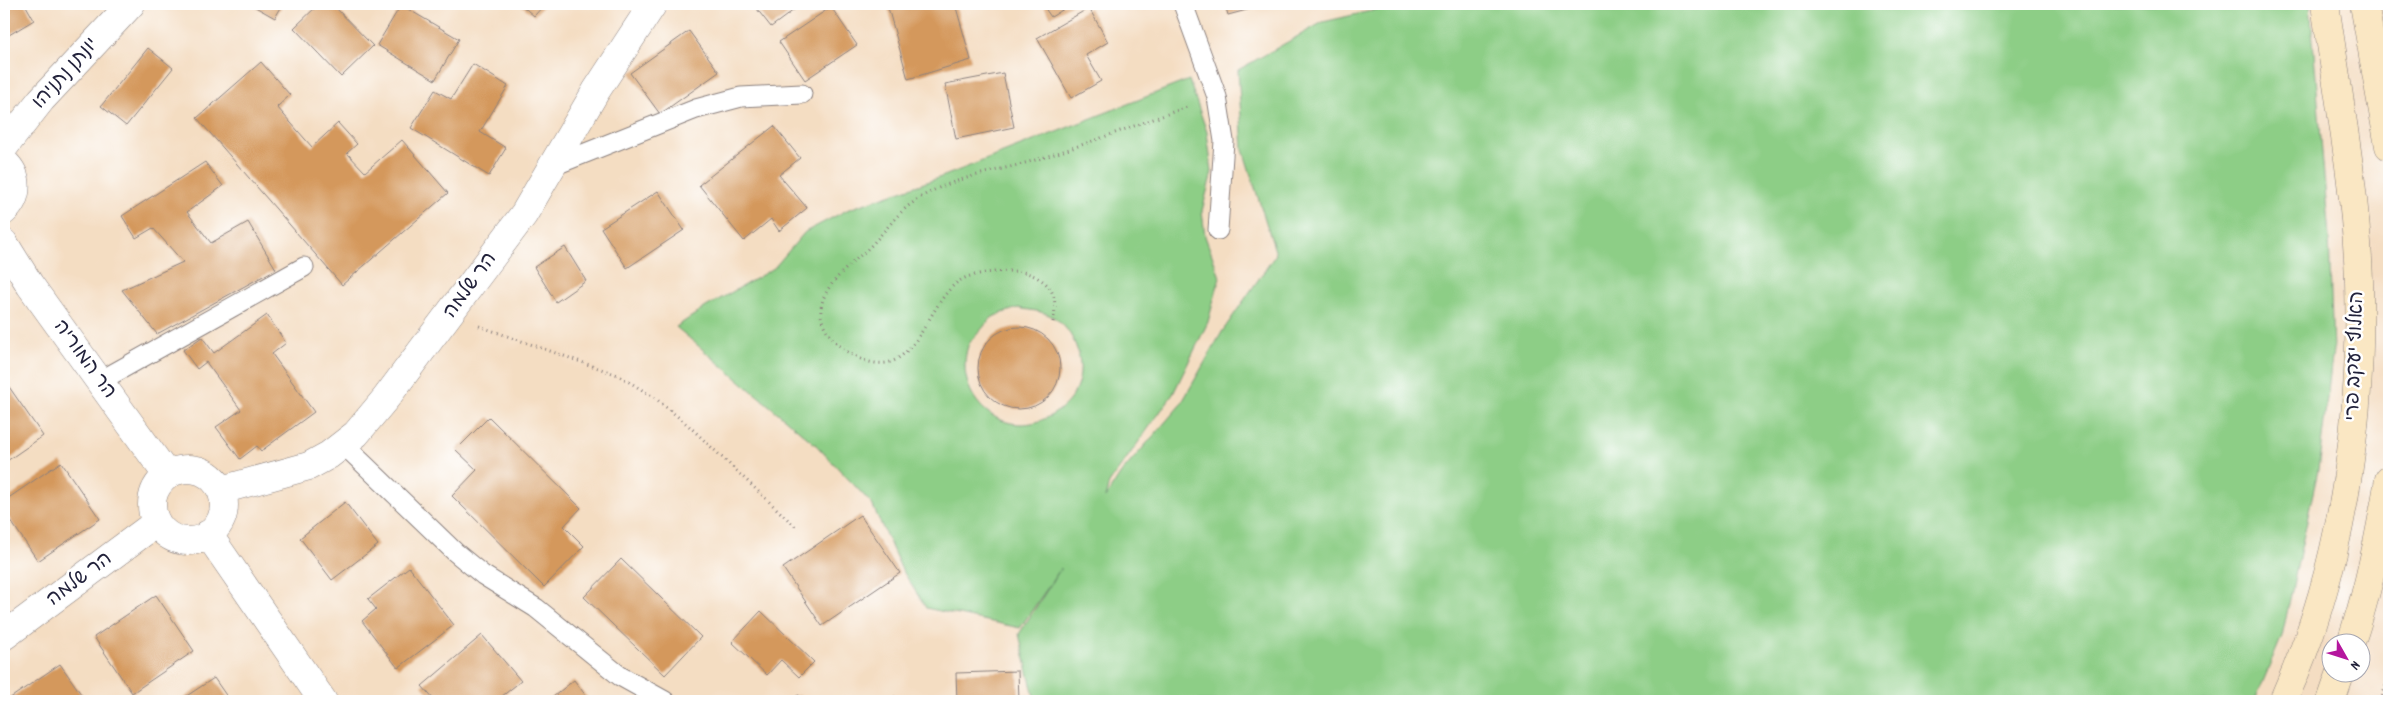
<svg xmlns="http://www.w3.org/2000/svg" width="2393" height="705" font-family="Dekko,'Playpen Sans Hebrew',sans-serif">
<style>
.green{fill:#8dce86;stroke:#587860;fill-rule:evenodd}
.building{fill:#d4985c}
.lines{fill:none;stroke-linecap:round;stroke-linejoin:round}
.lane-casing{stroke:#8b807e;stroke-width:21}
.street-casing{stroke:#8b807e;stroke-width:29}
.secondary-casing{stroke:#8b807e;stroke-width:29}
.path{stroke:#8b807e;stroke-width:3;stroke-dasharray:1 4;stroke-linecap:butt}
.lane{stroke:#fff;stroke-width:19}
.street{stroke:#fff;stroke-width:28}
.secondary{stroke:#fae7c3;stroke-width:28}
.labels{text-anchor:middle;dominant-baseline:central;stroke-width:5;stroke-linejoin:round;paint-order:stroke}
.street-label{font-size:20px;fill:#22223b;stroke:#fff}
</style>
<rect width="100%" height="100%" fill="#fff"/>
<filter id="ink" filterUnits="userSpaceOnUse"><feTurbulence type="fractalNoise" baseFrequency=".02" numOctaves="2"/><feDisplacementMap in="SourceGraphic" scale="10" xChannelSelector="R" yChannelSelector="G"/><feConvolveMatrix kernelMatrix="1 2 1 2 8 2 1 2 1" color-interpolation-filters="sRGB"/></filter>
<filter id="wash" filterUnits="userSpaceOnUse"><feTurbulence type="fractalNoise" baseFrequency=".0096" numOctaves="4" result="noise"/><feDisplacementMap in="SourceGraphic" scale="20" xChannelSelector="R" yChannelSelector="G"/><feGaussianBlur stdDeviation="1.12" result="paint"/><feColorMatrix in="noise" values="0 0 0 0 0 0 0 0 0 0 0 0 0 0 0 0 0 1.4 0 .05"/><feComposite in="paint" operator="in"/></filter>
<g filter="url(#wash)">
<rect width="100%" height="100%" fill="#f4ddc2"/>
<path class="green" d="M1401 4H2310L2329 237 2333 350 2318 470 2282 636 2255 701H1035L1019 634 1061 568 1020 628 926 608 901 568 872 504 816 445 676 327 706 307 774 268 805 232 849 209 944 176 1189 80 1207 132 1212 172 1202 211 1205 236 1220 277 1208 322 1173 394 1109 483 1105 498 1121 473 1181 404 1222 332 1276 254 1243 150 1238 70 1323 22ZM1018 308C1026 310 1036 310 1044 313 1073 322 1088 363 1076 389 1071 401 1061 410 1050 416 1003 443 952 397 968 346 970 341 976 336 980 331 984 327 988 320 993 317 1000 313 1010 311 1018 308Z"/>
<g id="blocks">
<path class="building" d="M4 4H25L34 20 4 38Z
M250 4H283L275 18Z
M319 4H332L373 46 341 77 294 28Z
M520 4H545L534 16Z
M753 4H802L771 27Z
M887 4H955L971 60 908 79Z
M1042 4H1072L1051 17Z
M1225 4H1269L1228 15Z
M401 5 459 39 435 80 377 45Z
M831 7 857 45 805 80 779 42Z
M1089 8 1108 42 1086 55 1101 81 1071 98 1037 38Z
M689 31 719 72 660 114 630 73Z
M148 48 173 68 126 126 101 106Z
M261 62 290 95 277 107 312 147 338 123 357 144 347 153 365 172 402 140 448 193 342 285 197 118Z
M473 64 508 86 480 132 506 148 489 176 411 128 435 90 451 99Z
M1003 73 1014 127 956 139 945 84Z
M774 126 800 158 779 175 807 208 779 231 771 219 744 241 699 185Z
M205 162 223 186 187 212 211 243 248 222 276 269 157 334 122 290 183 262 153 228 136 238 122 216Z
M658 191 684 230 627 268 601 228Z
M565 247 586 281 556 302 534 267Z
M267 315 286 343 272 354 314 412 261 451 257 446 240 459 216 427 241 410 206 362 197 369 183 350 202 337 214 353Z
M978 368a41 41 0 1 1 82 0a41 41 0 1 1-82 0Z
M5 381 43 436 4 463V382Z
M489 417 581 508 564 526 584 546 544 587 452 496 477 470 456 450Z
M61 462 100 519 38 561 4 511V501Z
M345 502 378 545 332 580 300 538Z
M860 515 900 573 822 626 783 568Z
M621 559 701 637 665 675 584 597Z
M409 567 454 625 398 668 362 621 376 609 368 599Z
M156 595 194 651 132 693 94 637Z
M761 611 814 662 799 677 781 660 767 675 732 642Z
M482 635 521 681 496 701H435L422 686Z
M60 664 86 701H6Z
M1018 671 1019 701H957L956 673Z
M214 678 230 701H179Z
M574 680 590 701H548Z
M799 695 802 701H785Z
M895 696 897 701H879Z"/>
</g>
</g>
<g filter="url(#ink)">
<use href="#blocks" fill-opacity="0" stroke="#8b807e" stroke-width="1"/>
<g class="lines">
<g class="lane-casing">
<path id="lane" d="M1183 4 1217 97 1224 141 1218 230
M553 166 696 109 741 97 802 94
M100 381 304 267
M343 444 455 552 483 575 536 608 620 676 665 701"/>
</g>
<g class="street-casing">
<path id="street" d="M4 147 41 100 131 4
M4 162C20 176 19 197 4 211
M4 243 30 285 167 475
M152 505a36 36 0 1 1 72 0a36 36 0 1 1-72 0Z
M221 490 309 466 329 455 356 434 386 398 524 214 596 91 653 4
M208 534 323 701
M4 636 156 523"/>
</g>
<g class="secondary-casing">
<path id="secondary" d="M2364 4 2389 146
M2351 642C2369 590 2380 534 2389 479
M2283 701C2342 572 2363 422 2359 281 2356 188 2338 95 2325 4
M2331 701 2341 672"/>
</g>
<path class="path" d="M1053 322C1057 304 1056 288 1038 278 1023 269 1011 271 994 272 985 273 975 274 967 277 936 289 927 340 897 359 870 376 818 340 821 309 823 286 847 268 862 254 879 240 895 215 911 204 945 178 992 173 1032 161 1085 145 1138 124 1190 106
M479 326 618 375 655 398 689 426 798 529
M2381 701 2389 675"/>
<use href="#lane" class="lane"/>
<use href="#street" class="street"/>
<use href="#secondary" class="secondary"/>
</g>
</g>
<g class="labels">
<g class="street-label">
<text transform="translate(66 74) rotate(-48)">יונתן נתניהו</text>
<text transform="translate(471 286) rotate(-54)">הר שלמה</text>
<text transform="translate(2356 356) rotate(-88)">האלוף יעקב פרי</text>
<text transform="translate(84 360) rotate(54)">הר המוריה</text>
<text transform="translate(80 580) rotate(-37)">הר שלמה</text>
</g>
</g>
<rect width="2393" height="705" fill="none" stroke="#fff" stroke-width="20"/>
<g transform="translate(2346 658) rotate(129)"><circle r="24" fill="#ffffff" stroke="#a7a7b1"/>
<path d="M0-4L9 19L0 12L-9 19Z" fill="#b5179e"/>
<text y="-8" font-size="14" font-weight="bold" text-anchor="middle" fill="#22223b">N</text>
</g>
</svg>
